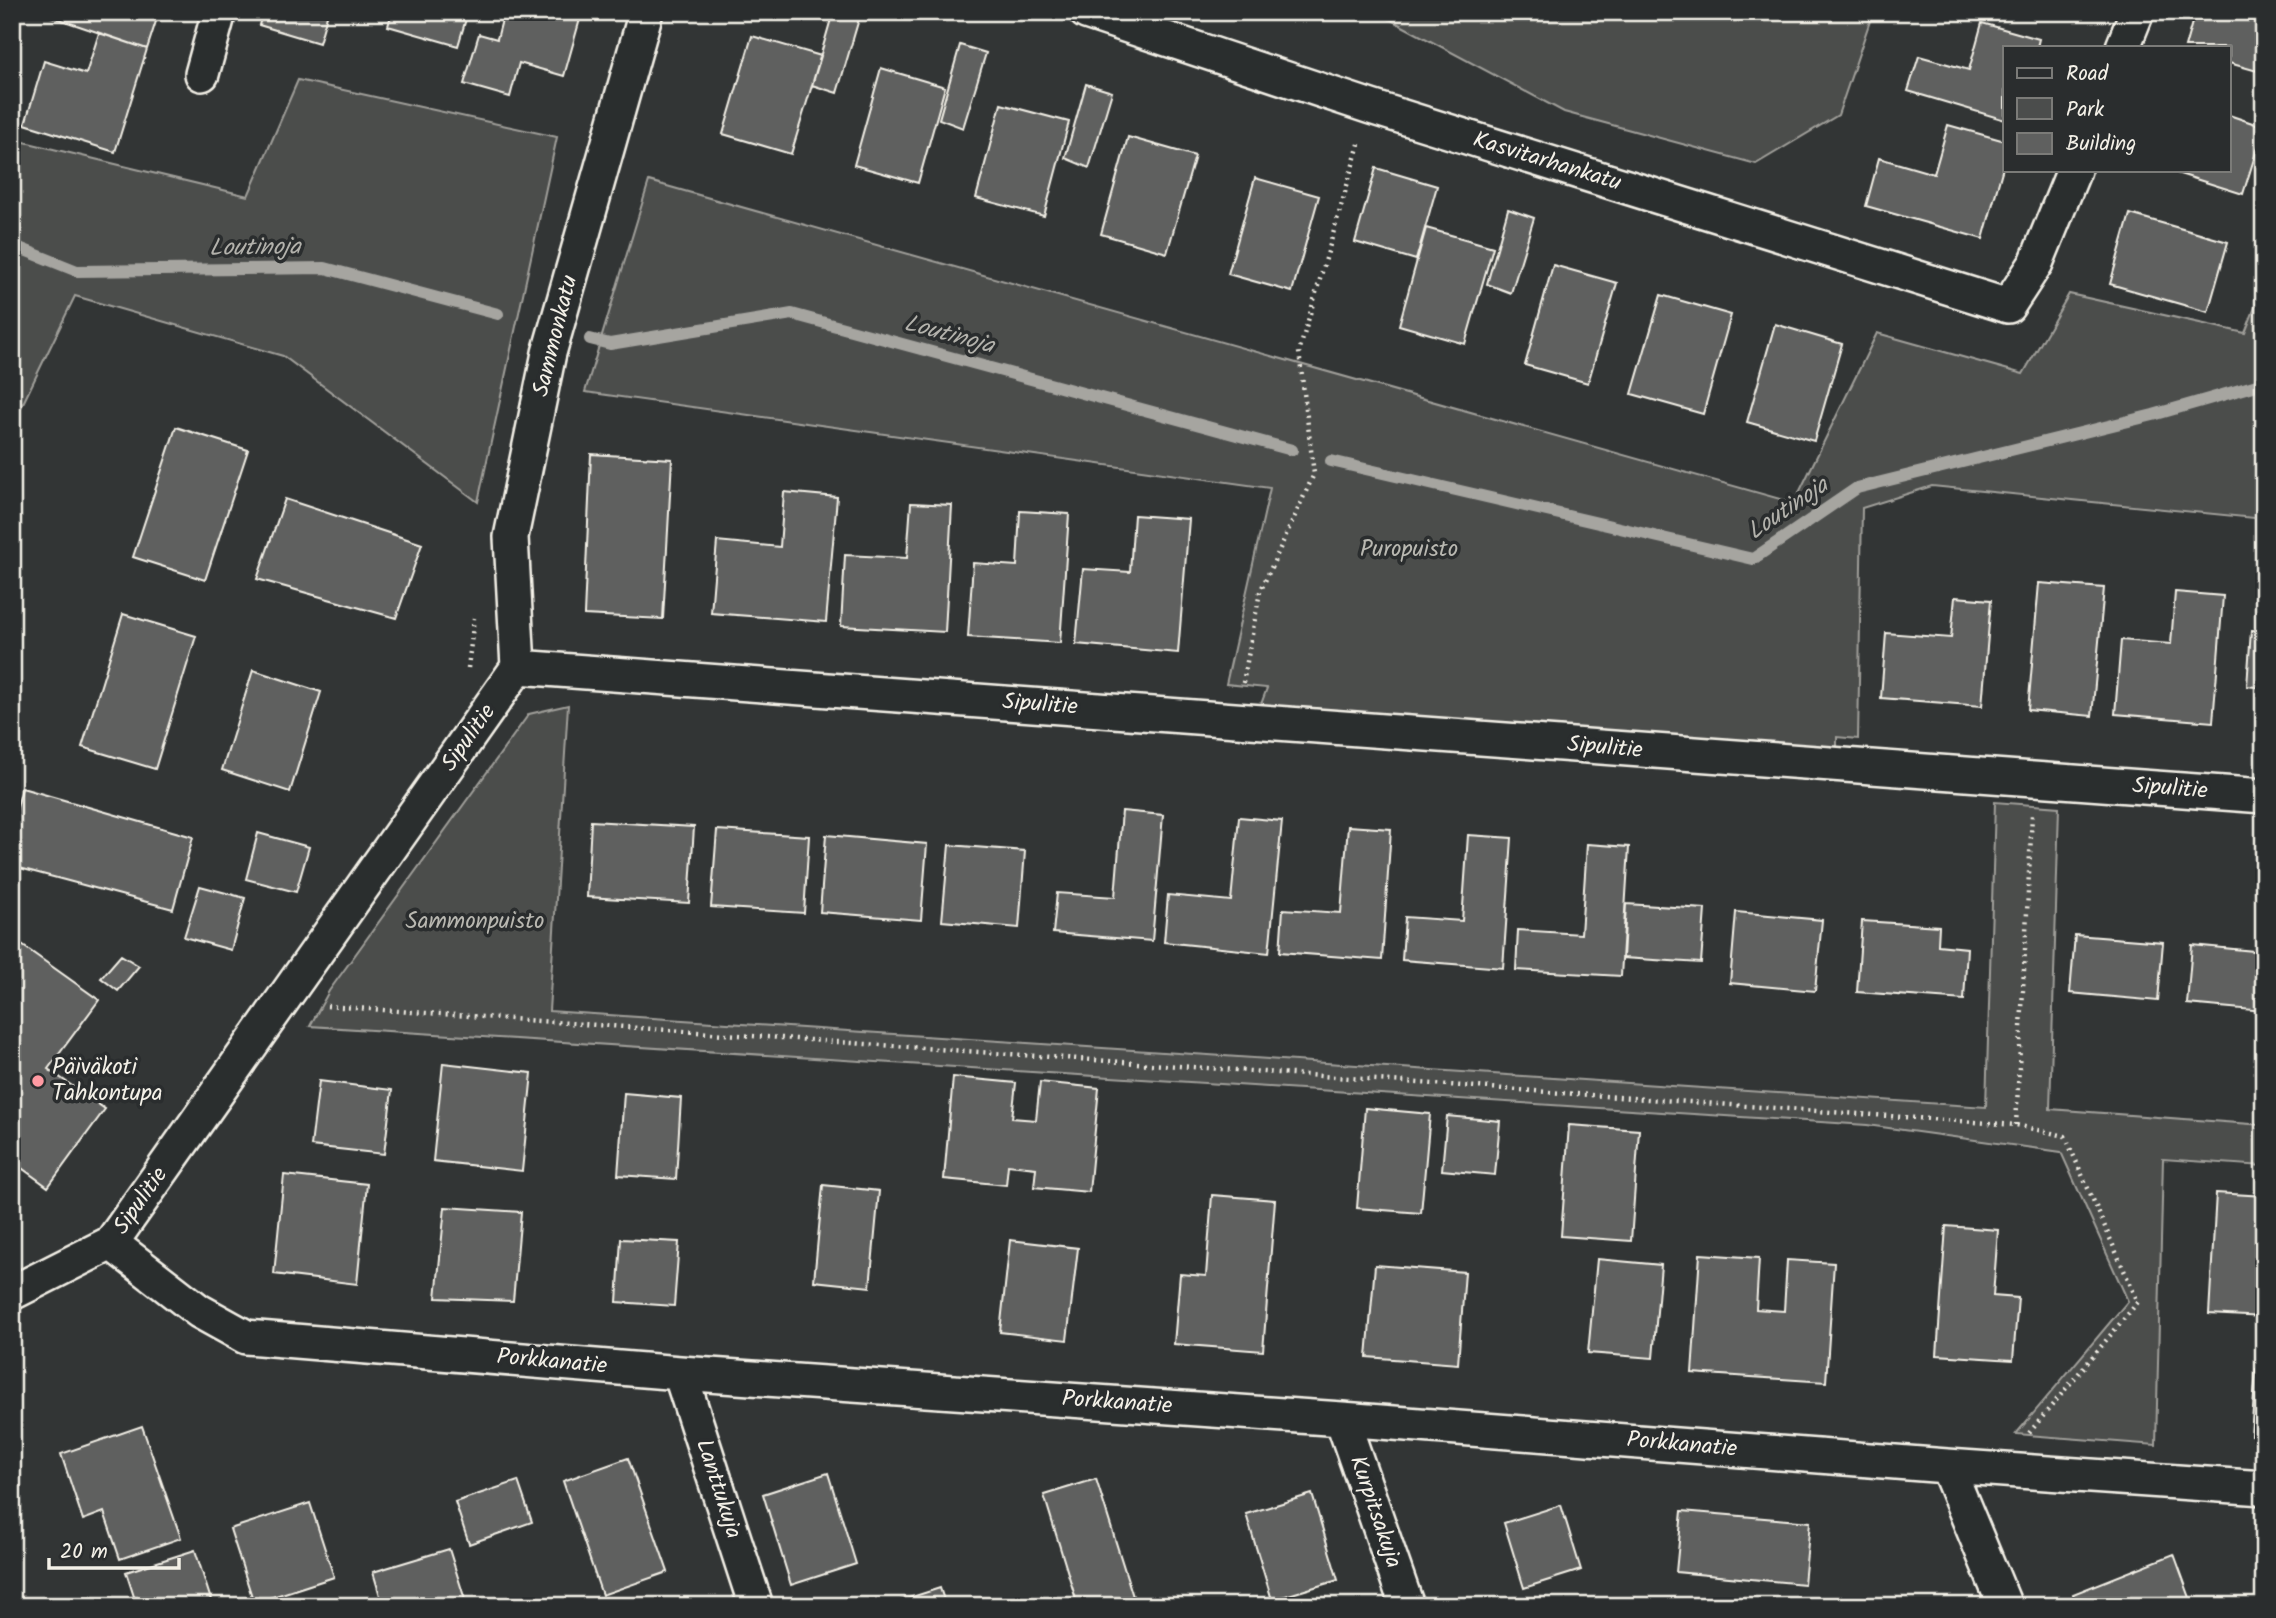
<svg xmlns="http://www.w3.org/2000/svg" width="2276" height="1618" font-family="Kalam,sans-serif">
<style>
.green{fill:#4b4d4c;stroke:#a09f9a;stroke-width:2}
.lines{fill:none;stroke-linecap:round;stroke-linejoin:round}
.stream{stroke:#a6a5a0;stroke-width:12}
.building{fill:#5f605f;stroke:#f4f1e8;stroke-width:2}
.minor-casing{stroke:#f4f1e8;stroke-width:38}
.path{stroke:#f4f1e8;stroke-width:4.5;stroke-dasharray:2 5;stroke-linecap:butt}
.minor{stroke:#2a2d2e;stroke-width:33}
.poi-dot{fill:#ff9aa2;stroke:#2a2d2e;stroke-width:2.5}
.labels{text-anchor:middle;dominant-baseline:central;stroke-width:7;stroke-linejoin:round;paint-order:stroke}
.street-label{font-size:23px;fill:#f4f1e8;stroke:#2a2d2e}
.park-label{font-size:23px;fill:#b9b8b1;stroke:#2a2d2e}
.poi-label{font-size:23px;fill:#f4f1e8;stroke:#2a2d2e;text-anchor:start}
.water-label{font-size:24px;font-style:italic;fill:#b3b2ac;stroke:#2a2d2e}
</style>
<rect width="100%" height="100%" fill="#323535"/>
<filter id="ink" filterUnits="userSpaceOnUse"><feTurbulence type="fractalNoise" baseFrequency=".0143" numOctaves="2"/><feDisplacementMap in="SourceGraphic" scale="14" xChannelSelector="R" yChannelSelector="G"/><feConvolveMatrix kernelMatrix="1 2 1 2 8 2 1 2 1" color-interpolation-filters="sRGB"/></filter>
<g filter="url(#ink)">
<path class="green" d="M1376 12H1873L1838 115 1756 164 1564 112Z
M298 80 557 137 478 502 283 356 75 296 12 426V139L248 196Z
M649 181 1794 503 1877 333 2023 374 2069 294 2245 333 2264 284V519L1932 486 1862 508 1858 739 1837 737V751L1260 707 1267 688 1226 684 1270 488 585 392Z
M568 705 549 1011 1986 1107 1995 802 2059 807 2050 1109 2264 1125V1166L2163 1159 2156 1445 2016 1434 2128 1301 2061 1152 1867 1125 310 1026 329 991 529 714Z"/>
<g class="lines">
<path class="stream" d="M12 245 77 271 325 268 498 314
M590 339 610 344 792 314 1292 450
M1331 461 1753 559 1857 488 2153 415 2264 383"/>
</g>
<path class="building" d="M38 12H159L147 49Z
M263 12H328L319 43 259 25Z
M392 12H468L458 46 388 26Z
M504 12H582L564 76 519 63 510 97 464 84 479 34 497 39Z
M833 12 859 19 837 93 812 85Z
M1216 12H1242L1239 20Z
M2195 12H2264V73L2229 63V47H2185Z
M1982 23 2039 39 2037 47H2005V120L1908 91 1919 56 1969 70Z
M99 33 147 49 115 152 25 124 44 61 86 74Z
M752 36 821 56 791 154 723 134Z
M960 45 986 53 963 128 939 119Z
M881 68 945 87 918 183 854 165Z
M1086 84 1112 92 1089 168 1065 158Z
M1001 104 1069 122 1044 216 976 198Z
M2229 115 2264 127 2243 194 2167 170H2229Z
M1948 125 2005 141V160L1983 239 1866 206 1879 158 1934 174Z
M1128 137 1195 156 1167 253 1101 234Z
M1376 168 1437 186 1416 260 1355 242Z
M1255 178 1319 196 1292 292 1228 274Z
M1508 209 1534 218 1511 293 1487 284Z
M2130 214 2228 242 2208 312 2110 284Z
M1426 228 1493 247 1465 344 1399 325Z
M1553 265 1617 283 1588 383 1525 365Z
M1661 295 1731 315 1703 414 1632 394Z
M1775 324 1842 344 1814 441 1747 422Z
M176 427 248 450 205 580 133 557Z
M591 454 672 459 663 619 584 615Z
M784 492 837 497 826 622 711 613 717 541 780 547Z
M285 499 422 544 396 618 257 579Z
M911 503 952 505 945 632 841 626 845 555 907 558Z
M1020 511 1069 514 1060 643 968 637 973 563 1017 566Z
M1134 515 1189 519 1178 653 1076 644 1083 569 1130 572Z
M2039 583 2104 588 2092 716 2028 710Z
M2175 592 2223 596 2213 722 2115 714 2121 640 2171 644Z
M1955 597 1991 600 1982 706 1881 698 1886 633 1951 638Z
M123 614 196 636 155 769 82 747Z
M2251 630 2264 631V688L2247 686Z
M253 670 321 692 290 792 222 770Z
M22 788 193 837 173 909 12 866V827Z
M1122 811 1163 815 1152 941 1053 933 1057 893 1115 897Z
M1239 817 1282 821 1269 953 1164 942 1168 895 1231 901Z
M591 821 694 827 689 903 587 897Z
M1348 826 1391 829 1382 960 1280 952 1283 909 1341 913Z
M717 830 809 836 804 913 711 907Z
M258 833 309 847 296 892 246 879Z
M826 835 927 844 921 920 820 912Z
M1468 835 1512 838 1503 968 1402 960 1405 917 1462 921Z
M1587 844 1629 847 1621 976 1516 970 1518 930 1581 934Z
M949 845 1025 851 1019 928 942 921Z
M200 886 245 898 231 950 184 937Z
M1626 904 1705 909 1701 963 1623 958Z
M1736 912 1822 920 1815 991 1730 983Z
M1862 921 1939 926 1938 945 1967 948 1964 1000 1857 992Z
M2075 935 2163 942 2158 1001 2070 993Z
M19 943 99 1000 48 1069 105 1109 48 1187 12 1161V953Z
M2192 945 2264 952V1011L2187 1004Z
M121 955 139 966 118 991 101 978Z
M443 1063 532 1073 522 1171 433 1161Z
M953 1077 1016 1083 1012 1118 1036 1120 1040 1082 1099 1088 1089 1192 1034 1187 1036 1168 1008 1165 1006 1185 944 1179Z
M319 1081 392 1090 384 1154 311 1146Z
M624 1093 681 1098 676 1179 618 1175Z
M1365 1108 1430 1114 1421 1213 1357 1208Z
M1447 1116 1500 1121 1495 1175 1442 1170Z
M1569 1125 1639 1130 1631 1241 1561 1236Z
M284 1175 367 1184 357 1284 274 1274Z
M823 1185 879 1191 870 1287 814 1281Z
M2216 1193 2264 1196V1317L2209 1314Z
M1212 1195 1275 1200 1263 1351 1174 1344 1180 1274 1206 1276Z
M445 1207 521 1212 513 1301 436 1298Z
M1946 1226 1998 1230 1993 1296 2018 1298 2013 1360 1937 1355Z
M621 1239 679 1242 674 1306 617 1302Z
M1010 1240 1078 1248 1067 1340 1000 1332Z
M1700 1254 1759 1258 1756 1309 1784 1311 1787 1260 1834 1263 1826 1382 1692 1373Z
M1597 1259 1661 1265 1653 1358 1588 1353Z
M1375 1265 1465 1272 1458 1364 1367 1357Z
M2256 1369H2264V1436L2251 1435Z
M142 1426 181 1538 120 1559 104 1512 83 1520 61 1454Z
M628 1458 668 1572 602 1595 563 1481Z
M828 1473 856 1564 791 1585 763 1494Z
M1096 1479 1136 1606H1078L1044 1495Z
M518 1481 532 1522 469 1544 455 1502Z
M1312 1494 1338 1580 1272 1600 1246 1514Z
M310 1503 334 1577 254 1603 230 1529Z
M1561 1505 1581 1570 1524 1588 1504 1523Z
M1682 1511 1810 1522 1804 1584 1676 1572Z
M449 1549 467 1606H383L373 1572Z
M195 1550 211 1600 194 1606H137L126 1572Z
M2174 1554 2193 1606H2077L2073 1594Z
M940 1588 946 1606H884Z"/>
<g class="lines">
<g class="minor-casing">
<path id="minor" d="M1086 12 1371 107 2008 306 2036 263 2074 170
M2123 47 2137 12
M202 74 219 12
M518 667 511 537 549 353 646 12
M111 1243 199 1311 246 1337 680 1373 1342 1419 1947 1466 2264 1488
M12 1293 111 1243 518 667 2264 796
M680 1373 756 1606
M1342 1419 1407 1606
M1947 1466 2005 1606"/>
</g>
<path class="path" d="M468 668 474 618
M1243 683 1260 592 1314 474 1299 352 1359 144
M327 1006 2016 1125 2065 1136 2138 1302 2029 1433
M2016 1125 2032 815"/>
<use href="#minor" class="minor"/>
</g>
</g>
<circle class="poi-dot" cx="38" cy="1081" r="7"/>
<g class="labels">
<g class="street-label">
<text transform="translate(1547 162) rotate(17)">Kasvitarhankatu</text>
<text transform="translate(556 336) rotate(-76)">Sammonkatu</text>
<text transform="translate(1040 705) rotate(4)">Sipulitie</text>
<text transform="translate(469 738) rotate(-55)">Sipulitie</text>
<text transform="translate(1605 748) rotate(5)">Sipulitie</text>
<text transform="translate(2170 789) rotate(4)">Sipulitie</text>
<text transform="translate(141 1201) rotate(-55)">Sipulitie</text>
<text transform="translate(552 1362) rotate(5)">Porkkanatie</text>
<text transform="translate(1117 1403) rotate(4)">Porkkanatie</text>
<text transform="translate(1682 1445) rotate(5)">Porkkanatie</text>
<text transform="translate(718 1489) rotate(72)">Lanttukuja</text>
<text transform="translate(1375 1512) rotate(71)">Kurpitsakuja</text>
</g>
<g class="park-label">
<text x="1409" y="550">Puropuisto</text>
<text x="475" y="922">Sammonpuisto</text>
</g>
<g class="poi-label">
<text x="52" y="1068">Päiväkoti<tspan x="52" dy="26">Tahkontupa</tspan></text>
</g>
<g class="water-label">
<text transform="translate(255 248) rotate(-1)">Loutinoja</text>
<text transform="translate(949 335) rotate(15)">Loutinoja</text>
<text transform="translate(1788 509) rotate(-34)">Loutinoja</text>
</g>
</g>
<rect width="2276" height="1618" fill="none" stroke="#2a2d2e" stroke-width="42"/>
<rect x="21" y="21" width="2234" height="1576" fill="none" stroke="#f4f1e8" stroke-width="2.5" filter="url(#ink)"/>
<rect x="2003" y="46" width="228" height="126" fill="#2a2d2e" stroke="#7b7b78" stroke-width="2"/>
<rect x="2017" y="68" width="35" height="10" fill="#2a2d2e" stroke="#7b7b78" stroke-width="2"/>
<text x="2066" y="80" font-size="21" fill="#f4f1e8">Road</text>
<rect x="2017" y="98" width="35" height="21" fill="#4b4d4c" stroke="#7b7b78" stroke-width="2"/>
<text x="2066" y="116" font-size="21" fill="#f4f1e8">Park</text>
<rect x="2017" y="133" width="35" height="21" fill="#5f605f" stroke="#7b7b78" stroke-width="2"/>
<text x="2066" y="150" font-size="21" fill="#f4f1e8">Building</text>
<path d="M49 1558v10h130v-10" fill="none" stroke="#f4f1e8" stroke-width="3.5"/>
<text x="60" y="1558" font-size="21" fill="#f4f1e8" stroke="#2a2d2e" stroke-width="5" paint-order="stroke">20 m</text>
</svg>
